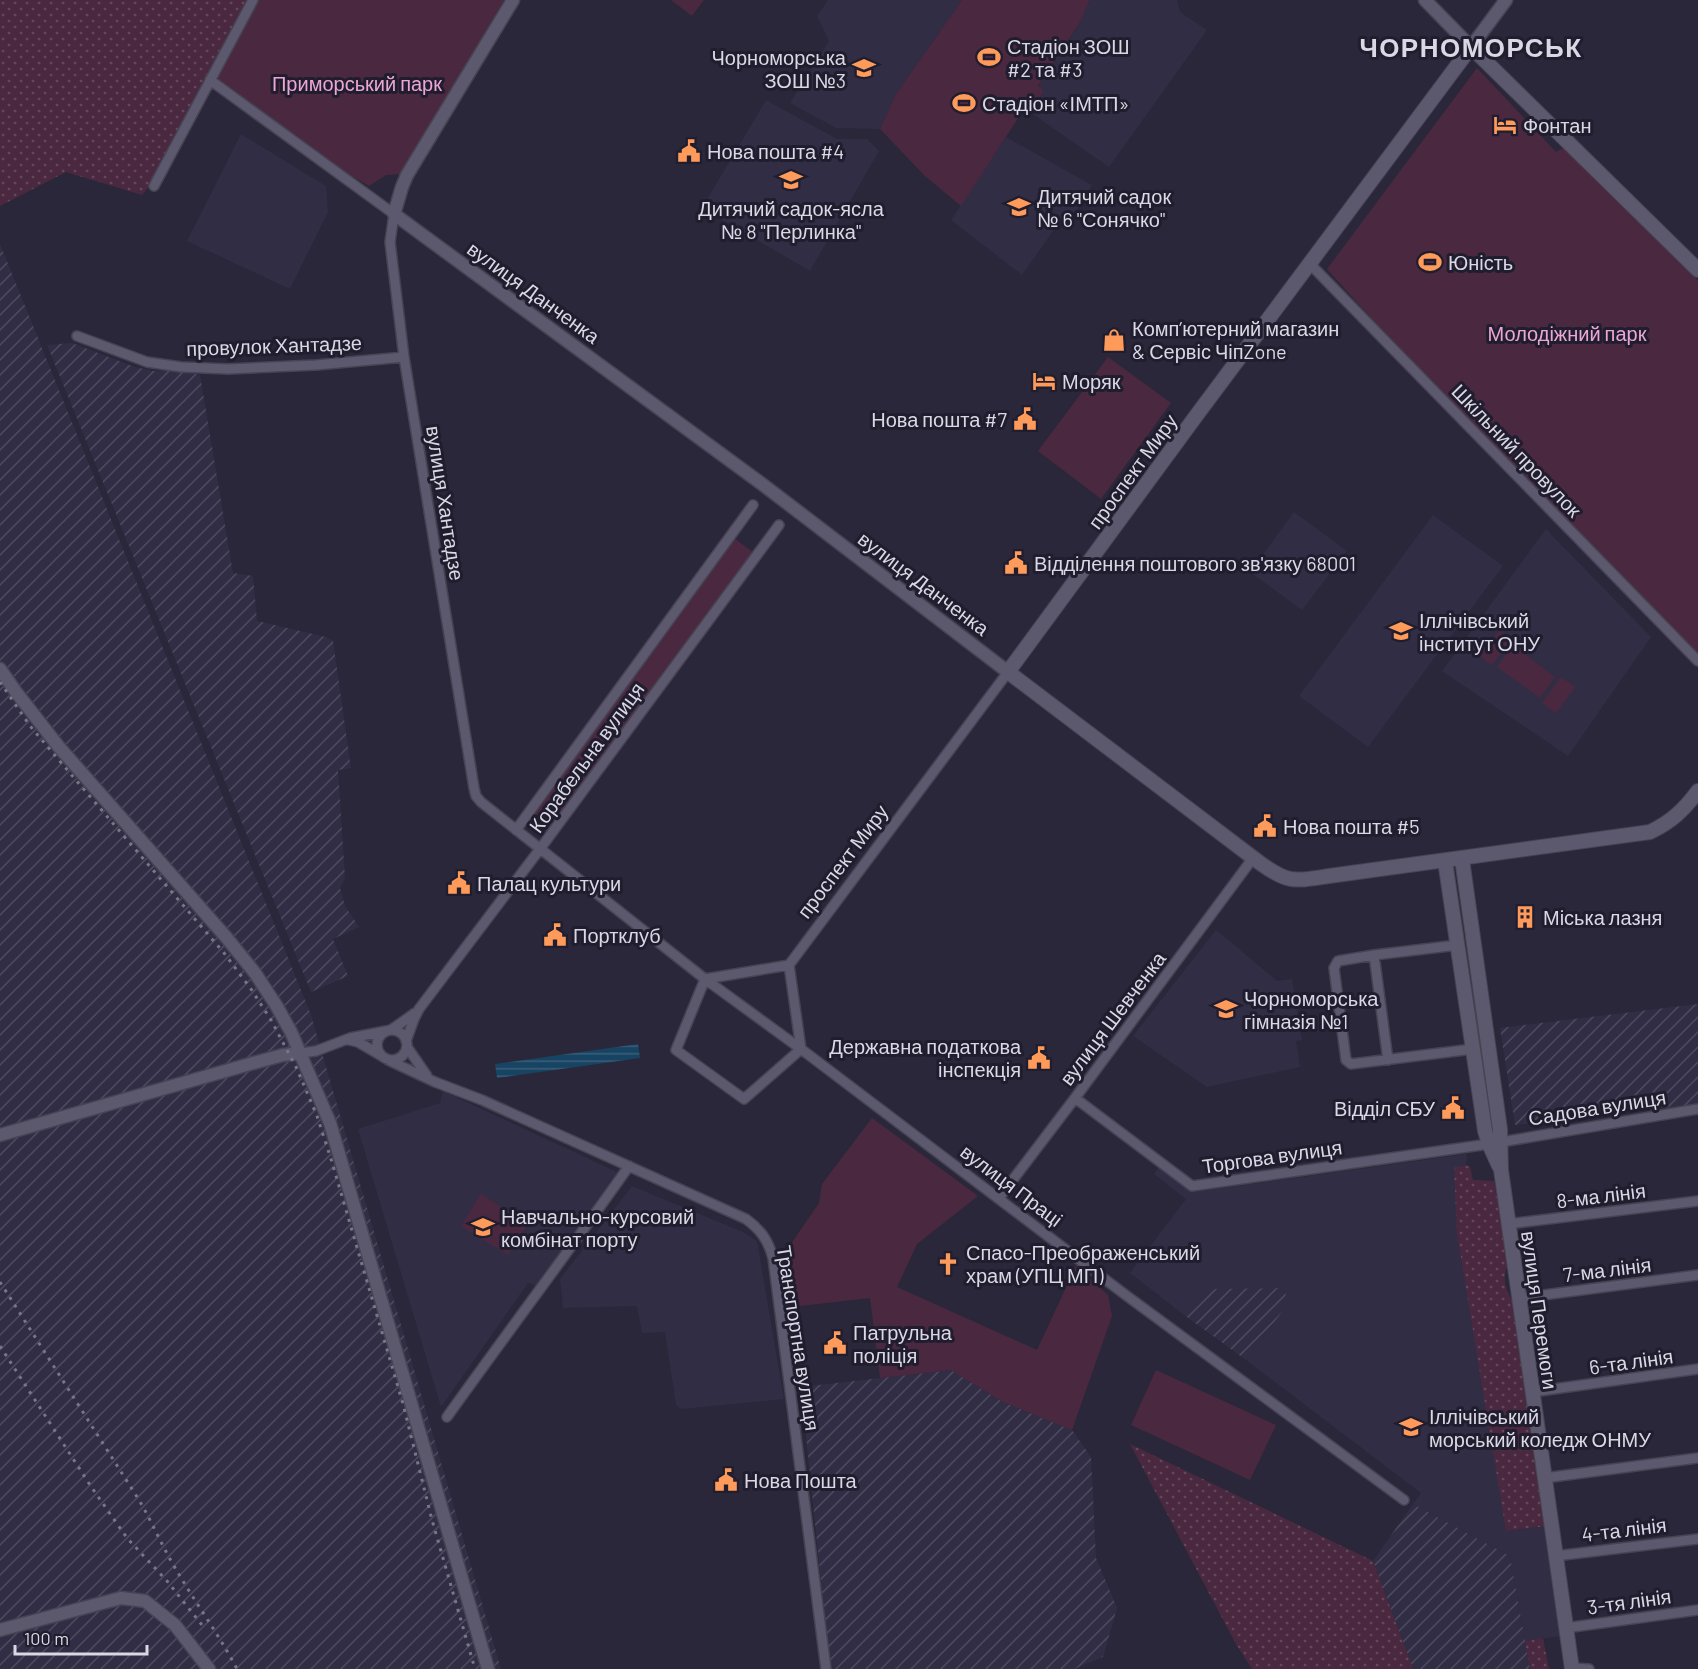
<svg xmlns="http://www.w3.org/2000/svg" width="1698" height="1669" font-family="Barlow,sans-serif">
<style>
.built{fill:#312d45}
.industrial{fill:url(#industrial-furrows)}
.grass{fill:url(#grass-dots)}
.park{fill:#4a2940}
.water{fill:url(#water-rules)}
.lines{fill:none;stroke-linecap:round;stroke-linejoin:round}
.minor-casing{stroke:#464353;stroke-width:12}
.tertiary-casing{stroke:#464353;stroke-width:15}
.secondary-casing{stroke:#464353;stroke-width:16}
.minor{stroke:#5c596e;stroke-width:9}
.tertiary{stroke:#5c596e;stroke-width:12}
.secondary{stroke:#5c596e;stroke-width:14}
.rail{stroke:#797787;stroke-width:3;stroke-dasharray:3 6;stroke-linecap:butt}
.labels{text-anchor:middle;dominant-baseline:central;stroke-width:6;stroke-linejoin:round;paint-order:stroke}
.poi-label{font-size:20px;fill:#dad8e4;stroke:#201d2f;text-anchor:start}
.park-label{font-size:20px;fill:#eca6d5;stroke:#201d2f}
.street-label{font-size:20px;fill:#dad8e4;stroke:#201d2f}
.district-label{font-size:26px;font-weight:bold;letter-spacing:1.5px;fill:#dad8e4;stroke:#201d2f}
</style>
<defs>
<pattern id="industrial-furrows" width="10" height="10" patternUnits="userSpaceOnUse" patternTransform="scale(1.5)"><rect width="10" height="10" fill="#312d45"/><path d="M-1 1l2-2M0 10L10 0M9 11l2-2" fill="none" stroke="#4e4b60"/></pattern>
<pattern id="grass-dots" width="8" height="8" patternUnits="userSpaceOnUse" patternTransform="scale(1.5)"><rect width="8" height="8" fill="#4a2940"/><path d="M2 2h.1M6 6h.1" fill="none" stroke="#64475b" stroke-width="1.8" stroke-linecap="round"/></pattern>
<pattern id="water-rules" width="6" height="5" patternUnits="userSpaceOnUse" patternTransform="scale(1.5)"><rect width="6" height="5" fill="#184463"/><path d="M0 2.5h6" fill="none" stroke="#395e79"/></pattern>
</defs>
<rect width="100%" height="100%" fill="#292739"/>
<path class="built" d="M828 0H962L896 94 880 129 836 128 790 103 829 41 817 16Z
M1090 0H1177L1180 12 1207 30 1109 167 1030 112 1044 91 1038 87 1080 22Z
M766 100 837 139H867L879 151 810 271 702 208Z
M241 134 326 186 328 212 290 289 187 241Z
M1006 137 1092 185 1078 209 1058 224 1022 275 951 220Z
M1294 512 1347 551 1302 610 1250 572Z
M1433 515 1503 566 1368 747 1299 696Z
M1546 529 1651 637 1568 756 1442 671Z
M1216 930 1277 981 1292 979 1302 1040 1296 1041 1300 1067 1207 1087 1133 1036Z
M443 1091 617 1172 536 1286 528 1283 441 1407 358 1129 440 1103Z
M1467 1154 1466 1165 1454 1168 1507 1531 1548 1526 1562 1636 1525 1641 1510 1556 1413 1504 1421 1493 1246 1360 1285 1308 1203 1289 1184 1315 1130 1273 1186 1199 1154 1174 1159 1167 1194 1192Z
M632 1186 743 1232 757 1241 784 1399 681 1409 676 1405 665 1332 642 1333 637 1306 563 1308 560 1279Z"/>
<path class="industrial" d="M0 244 311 1015 501 1669H0Z
M72 343 135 367 154 371 177 370 200 375 233 573 253 576 257 621 326 637 333 641 351 768 338 770 345 878 340 888 345 906 359 927 333 939 348 976 311 992 47 345Z
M1698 1004V1104L1515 1125 1500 1028Z
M1286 1288 1285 1308 1246 1360 1184 1315 1202 1289Z
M951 1370 1001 1401 1072 1430 1091 1457 1096 1558 1117 1608 1103 1657 1075 1669H830L801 1387Z
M1413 1504 1510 1556 1530 1669H1413L1373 1561Z"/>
<path class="grass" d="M0 0H249L150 185 142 195 66 172 0 206Z
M1466 1165 1470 1167 1473 1180 1494 1181 1508 1265C1502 1277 1505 1291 1513 1301L1548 1526 1506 1531 1457 1233 1454 1168Z
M1130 1444 1373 1561 1413 1669H1252L1236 1644Z
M1543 1638 1549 1669H1530L1525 1641Z"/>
<path class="park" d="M256 0H504L402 174 386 175 369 186 345 172 342 176 214 79Z
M671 0H704L692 16Z
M962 0H1090L1080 22 1038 86 1044 91 1027 115 1022 112 961 206 925 176 880 129 896 94Z
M1477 68 1556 152 1563 148 1698 280V655L1371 318 1327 269Z
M1108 357 1171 403 1101 499 1038 451Z
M734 538 754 553 548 832 528 818Z
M1499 631 1511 639 1492 665 1480 656Z
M1513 645 1555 677 1540 698 1497 667Z
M1561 677 1575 687 1556 713 1542 703Z
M872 1118 978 1196 917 1244 897 1287 1037 1350 1076 1266 1108 1295 1112 1316 1072 1430 1001 1401 951 1370 880 1378 870 1298 791 1307 788 1248 819 1203 822 1184Z
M481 1194 528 1224 508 1255 461 1226Z
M1156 1370 1276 1425 1250 1480 1131 1425Z"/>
<path class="water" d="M638 1044 640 1058 497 1078 495 1064Z"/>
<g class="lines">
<g class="minor-casing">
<path id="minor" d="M210 80 394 214 390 242 404 357 474 788 476 796 481 802 705 979 801 1049 1127 1296 1404 1500
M154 186 253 0
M1310 264 1698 661
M77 336 147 362 181 367 228 369 316 365 404 357
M516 830 753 505
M1458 945 1374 955 1338 961 1334 968 1346 1060 1351 1064 1473 1049
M1374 955 1388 1060
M789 965 1008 672
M789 965 801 1049
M705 979 676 1050 744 1099 801 1049
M705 979 789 965
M391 1030 415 1013
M377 1045a15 15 0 1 1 30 0a15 15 0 1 1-30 0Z
M349 1040 358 1042 382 1056
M406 1041 414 1019 419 1009 540 849 779 525
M407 1047 427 1076
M301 1053 316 1051 350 1038 386 1031
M388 1060 435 1082 482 1100 746 1219C761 1230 768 1240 773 1258L826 1669
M1075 1098 1192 1186 1489 1144 1698 1109
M999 1198 1075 1098 1253 858
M1508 1224 1698 1201
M1520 1298 1698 1275
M1532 1392 1698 1369
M447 1417C507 1333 569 1251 629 1166
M1544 1478 1698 1458
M1555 1556 1698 1539
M1565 1628 1698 1610
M1572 1668 1589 1669"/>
</g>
<g class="tertiary-casing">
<path id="tertiary" d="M513 0 407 175 402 187 394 214 766 487 1008 672
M1425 0 1471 47 1506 0
M0 669 16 692 59 747 226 937 255 973 276 1005 291 1032 330 1123 488 1669
M0 1135 257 1062 283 1055 301 1053
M0 1630 121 1598 145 1601 175 1625 209 1669"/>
</g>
<g class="secondary-casing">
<path id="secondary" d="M1698 270 1471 47 1196 416 1008 672 1260 863C1289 884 1295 881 1329 876L1650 832C1671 822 1684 810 1698 791
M1462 859 1500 1129 1501 1170 1572 1669
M1445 861 1485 1131 1489 1144 1499 1166"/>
</g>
<use href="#minor" class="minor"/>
<use href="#tertiary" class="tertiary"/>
<use href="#secondary" class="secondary"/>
<path class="rail" d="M0 682 30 726 69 772 224 953 251 989 271 1020 297 1069 317 1116 331 1159 403 1404 432 1520 475 1669
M0 1282 139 1500C152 1522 161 1544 174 1566 194 1601 218 1633 237 1669
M0 1346 92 1488 127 1538 167 1581 202 1625"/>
</g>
<defs>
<g id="stadium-bare" transform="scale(1.8)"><path d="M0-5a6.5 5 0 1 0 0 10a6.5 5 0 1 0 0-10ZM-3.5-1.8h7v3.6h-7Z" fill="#ff9b5a" stroke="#201d2f" stroke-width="2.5" paint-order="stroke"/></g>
<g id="school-bare" transform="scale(1.8)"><path d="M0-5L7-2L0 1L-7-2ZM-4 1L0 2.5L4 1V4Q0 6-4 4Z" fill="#ff9b5a" stroke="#201d2f" stroke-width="2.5" paint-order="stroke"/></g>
<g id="hotel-bare" transform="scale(1.8)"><path d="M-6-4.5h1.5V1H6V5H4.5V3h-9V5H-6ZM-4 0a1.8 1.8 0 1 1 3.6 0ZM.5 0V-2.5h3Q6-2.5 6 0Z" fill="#ff9b5a" stroke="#201d2f" stroke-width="2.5" paint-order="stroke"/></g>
<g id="civic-bare" transform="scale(1.8)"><path d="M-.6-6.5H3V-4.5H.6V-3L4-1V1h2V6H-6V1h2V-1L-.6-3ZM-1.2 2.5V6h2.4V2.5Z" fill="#ff9b5a" stroke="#201d2f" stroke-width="2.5" paint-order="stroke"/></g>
<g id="shop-bare" transform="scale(1.8)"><path d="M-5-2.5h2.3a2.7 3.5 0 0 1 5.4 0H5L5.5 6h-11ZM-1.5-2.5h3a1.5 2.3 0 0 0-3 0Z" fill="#ff9b5a" stroke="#201d2f" stroke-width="2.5" paint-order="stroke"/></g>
<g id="university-bare" transform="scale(1.8)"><path d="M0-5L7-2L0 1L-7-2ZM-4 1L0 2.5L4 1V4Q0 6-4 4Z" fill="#ff9b5a" stroke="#201d2f" stroke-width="2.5" paint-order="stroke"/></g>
<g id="building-bare" transform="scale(1.8)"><path d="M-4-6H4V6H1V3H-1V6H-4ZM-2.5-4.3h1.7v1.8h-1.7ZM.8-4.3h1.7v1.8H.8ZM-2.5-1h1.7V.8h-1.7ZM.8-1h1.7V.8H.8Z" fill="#ff9b5a" stroke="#201d2f" stroke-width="2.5" paint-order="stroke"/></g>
<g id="church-bare" transform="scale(1.8)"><path d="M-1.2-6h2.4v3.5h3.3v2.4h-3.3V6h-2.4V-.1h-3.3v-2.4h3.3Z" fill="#ff9b5a" stroke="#201d2f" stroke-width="2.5" paint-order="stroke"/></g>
</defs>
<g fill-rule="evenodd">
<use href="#stadium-bare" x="989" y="57"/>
<use href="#school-bare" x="864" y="68"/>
<use href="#stadium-bare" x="964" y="103"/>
<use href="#hotel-bare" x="1505" y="125"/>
<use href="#civic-bare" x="689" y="151"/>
<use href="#school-bare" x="791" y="180"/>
<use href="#school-bare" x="1019" y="207"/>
<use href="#stadium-bare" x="1430" y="262"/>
<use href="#shop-bare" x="1114" y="340"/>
<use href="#hotel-bare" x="1044" y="381"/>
<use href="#civic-bare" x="1025" y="419"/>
<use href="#civic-bare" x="1016" y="563"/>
<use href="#university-bare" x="1401" y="631"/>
<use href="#civic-bare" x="1265" y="826"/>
<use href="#civic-bare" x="459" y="883"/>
<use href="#building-bare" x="1525" y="917"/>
<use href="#civic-bare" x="555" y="935"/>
<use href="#school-bare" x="1226" y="1009"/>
<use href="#civic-bare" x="1039" y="1058"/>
<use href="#civic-bare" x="1453" y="1108"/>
<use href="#university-bare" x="483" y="1227"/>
<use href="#church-bare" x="948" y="1264"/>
<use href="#civic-bare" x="835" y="1343"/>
<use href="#university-bare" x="1411" y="1427"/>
<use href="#civic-bare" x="726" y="1480"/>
</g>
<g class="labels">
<g class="poi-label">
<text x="1007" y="46">Стадіон ЗОШ<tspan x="1007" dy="23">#2 та #3</tspan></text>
<text x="846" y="57" text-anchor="end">Чорноморська<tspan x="846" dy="23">ЗОШ №3</tspan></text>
<text x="982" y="103">Стадіон «ІМТП»</text>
<text x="1523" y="125">Фонтан</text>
<text x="707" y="151">Нова пошта #4</text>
<text x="1037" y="196">Дитячий садок<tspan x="1037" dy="23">№ 6 "Сонячко"</tspan></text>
<text x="791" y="208" text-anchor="middle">Дитячий садок-ясла<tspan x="791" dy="23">№ 8 "Перлинка"</tspan></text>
<text x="1448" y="262">Юність</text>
<text x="1132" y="328">Комп’ютерний магазин<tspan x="1132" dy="23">&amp; Сервіс ЧіпZone</tspan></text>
<text x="1062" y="381">Моряк</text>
<text x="1007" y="419" text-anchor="end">Нова пошта #7</text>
<text x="1034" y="563">Відділення поштового зв'язку 68001</text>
<text x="1419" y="620">Іллічівський<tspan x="1419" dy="23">інститут ОНУ</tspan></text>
<text x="1283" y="826">Нова пошта #5</text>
<text x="477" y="883">Палац культури</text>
<text x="1543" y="917">Міська лазня</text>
<text x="573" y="935">Портклуб</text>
<text x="1244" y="998">Чорноморська<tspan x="1244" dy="23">гімназія №1</tspan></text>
<text x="1021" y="1046" text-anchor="end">Державна податкова<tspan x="1021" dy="23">інспекція</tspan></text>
<text x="1435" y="1108" text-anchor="end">Відділ СБУ</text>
<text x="501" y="1216">Навчально-курсовий<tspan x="501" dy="23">комбінат порту</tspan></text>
<text x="966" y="1252">Спасо-Преображенський<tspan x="966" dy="23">храм (УПЦ МП)</tspan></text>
<text x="853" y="1332">Патрульна<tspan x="853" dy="23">поліція</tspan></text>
<text x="1429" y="1416">Іллічівський<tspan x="1429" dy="23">морський коледж ОНМУ</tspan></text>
<text x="744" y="1480">Нова Пошта</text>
</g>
<g class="park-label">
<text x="357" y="83">Приморський парк</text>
<text x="1567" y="333">Молодіжний парк</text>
</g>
<g class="street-label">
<text transform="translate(534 292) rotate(36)">вулиця Данченка</text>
<text transform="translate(274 345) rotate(-2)">провулок Хантадзе</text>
<text transform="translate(1517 450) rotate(46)">Шкільний провулок</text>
<text transform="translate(1132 471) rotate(-54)">проспект Миру</text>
<text transform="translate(446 503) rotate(81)">вулиця Хантадзе</text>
<text transform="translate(924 583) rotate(37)">вулиця Данченка</text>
<text transform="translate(586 757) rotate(-54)">Корабельна вулиця</text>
<text transform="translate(842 861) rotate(-53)">проспект Миру</text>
<text transform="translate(1112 1018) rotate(-53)">вулиця Шевченка</text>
<text transform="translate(1597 1107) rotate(-9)">Садова вулиця</text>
<text transform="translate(1272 1156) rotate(-8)">Торгова вулиця</text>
<text transform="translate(1012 1185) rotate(37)">вулиця Праці</text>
<text transform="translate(1601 1195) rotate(-7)">8-ма лінія</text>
<text transform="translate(1607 1269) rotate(-7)">7-ма лінія</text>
<text transform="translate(1540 1310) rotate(82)">вулиця Перемоги</text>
<text transform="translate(799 1338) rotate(81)">Транспортна вулиця</text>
<text transform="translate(1631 1361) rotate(-8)">6-та лінія</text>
<text transform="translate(1624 1529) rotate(-7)">4-та лінія</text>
<text transform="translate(1629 1601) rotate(-8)">3-тя лінія</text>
</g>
<g class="district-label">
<text x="1471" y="46">ЧОРНОМОРСЬК</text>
</g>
</g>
<path d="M15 1645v9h132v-9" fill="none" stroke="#dad8e4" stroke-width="3"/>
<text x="24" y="1645" font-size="18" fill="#dad8e4" stroke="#201d2f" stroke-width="4.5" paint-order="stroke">100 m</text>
</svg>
